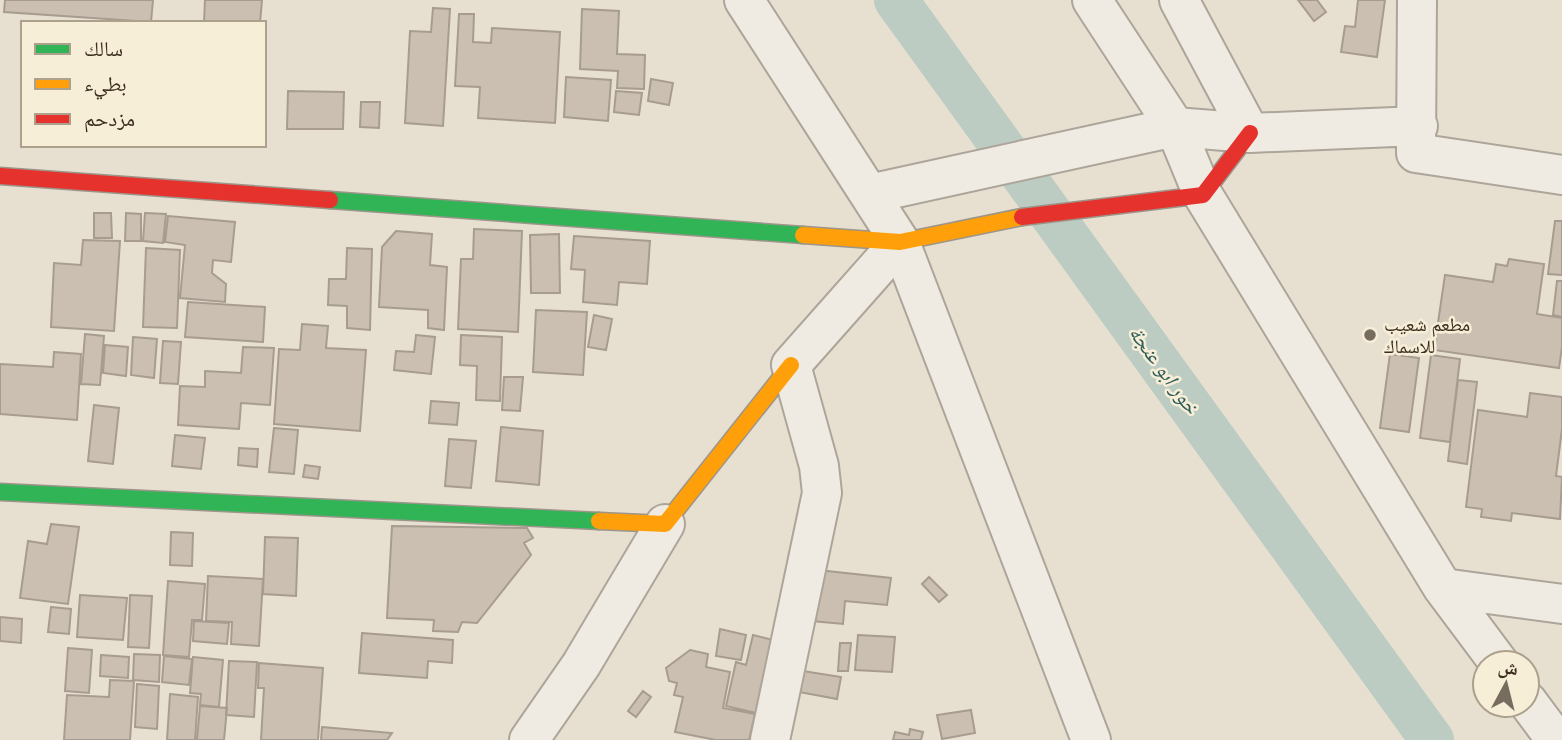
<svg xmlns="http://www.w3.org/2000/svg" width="1562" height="740" font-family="'Roboto Serif','Noto Naskh Arabic',serif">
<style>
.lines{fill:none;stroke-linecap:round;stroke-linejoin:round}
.canal{stroke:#bcccc2;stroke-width:44}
.building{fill:#cbbfb2;stroke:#a89c90;stroke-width:2}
.street-casing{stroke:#ada599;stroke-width:42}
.fast-casing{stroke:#9c958a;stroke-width:19}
.slow-casing{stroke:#9c958a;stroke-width:19}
.jam-casing{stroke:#9c958a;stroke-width:19}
.street{stroke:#efebe3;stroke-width:38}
.fast{stroke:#30b455;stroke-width:16}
.slow{stroke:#ff9f0a;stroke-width:16}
.jam{stroke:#e5322d;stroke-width:16}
.poi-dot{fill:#786c5e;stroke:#f7eed8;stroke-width:2.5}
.labels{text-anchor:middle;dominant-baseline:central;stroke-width:5;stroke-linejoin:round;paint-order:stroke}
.poi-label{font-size:19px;fill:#3d2e20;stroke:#f7eed8;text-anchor:start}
.water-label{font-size:21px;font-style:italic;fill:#2f5d5a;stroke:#f7eed8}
</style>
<rect width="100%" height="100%" fill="#e7e0d1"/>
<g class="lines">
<path class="canal" d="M896 0 1432 740"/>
</g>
<path class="building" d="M5 0H153L151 22 4 12Z
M205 0H262L260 23H204Z
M1298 0H1317L1326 12 1314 21Z
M1358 0H1385L1377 57 1341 52 1345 26 1355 27Z
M433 8 450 9 443 126 405 123 410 31 431 32Z
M582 9 619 11 617 54 645 55 644 89 617 88 618 71 580 69Z
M459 14H474L473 42 491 43 492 28 560 32 555 123 478 118 480 87 455 86Z
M566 77 611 80 608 121 564 117Z
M651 79 673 83 669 105 648 101Z
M288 91 344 92 343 129H287Z
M616 91 642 93 639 115 614 112Z
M361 102H380L379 128 360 127Z
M94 213H111L112 238H94Z
M126 213 141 214V241H125Z
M145 213 166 214 163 243 143 241Z
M168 216 235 222 231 262 213 260 212 273 226 284 225 302 180 298 185 245 165 242Z
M1555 221H1562V275L1548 274Z
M474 229 522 231 518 332 458 329 461 259H473Z
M396 231 432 234 430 265 447 267 444 330 428 328V310L379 307 382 247Z
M559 234 560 293H531L530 235Z
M574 236 650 241 647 284 619 282 617 305 583 302 585 270 571 269Z
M83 240 120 241 114 331 51 327 54 263 81 265Z
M146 248 180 250 177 328 143 327Z
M347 248 372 249 370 330 347 328V306L328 305 329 279H346Z
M1509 259 1544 264 1537 314 1562 318V347L1559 368 1434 350 1445 275 1493 282 1496 264 1507 266Z
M1557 281H1562V317L1553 315Z
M188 302 265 307 263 342 185 337Z
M536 310 587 312 583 375 533 372Z
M594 315 612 319 606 350 588 347Z
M302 324 328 326 326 348 366 350 360 431 274 424 279 349 300 350Z
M85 334 104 336 100 385 81 384Z
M416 335 435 337 431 374 394 370 396 351 414 352Z
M461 335 502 337 500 401 476 400 477 366 460 365Z
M133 337 157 339 154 378 131 375Z
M163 341 181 342 178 384 160 383Z
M105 345 128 347 126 376 103 373Z
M243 347 274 348 270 405 241 403 239 429 178 425 180 386 205 387V371L241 373Z
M54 352 81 354 77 420 0 414V364L53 367Z
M1390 354 1419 358 1409 432 1380 428Z
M1431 355 1460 359 1450 442 1420 438Z
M504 377H523L520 411 502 410Z
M1458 380 1477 382 1467 464 1448 461Z
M1530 393 1562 397V429L1556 476 1562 477 1560 519 1512 513 1511 521 1481 517 1482 509 1466 507 1478 410 1527 417Z
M431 401 459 403 457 425 429 423Z
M94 405 119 408 113 464 88 461Z
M501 427 543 431 539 485 496 481Z
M274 428 298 430 294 474 269 472Z
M175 435 205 438 201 469 172 466Z
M449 439 476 441 471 488 445 486Z
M239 448 258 449 257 467 238 465Z
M305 465 320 467 318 479 303 477Z
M51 524 79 527 68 604 20 598 28 541 47 544Z
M392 526 527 528 533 538 524 543 531 555 477 623 462 622 458 632 433 631 434 620 387 618Z
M171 532 193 533 192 566 170 565Z
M265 537 298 538 296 596 263 594Z
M818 570 891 578 887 605 845 601 843 624 812 621Z
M208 576 263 579 259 646 231 644 232 622 206 621Z
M929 577 947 595 939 602 922 584Z
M168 581 205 584 202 620H192L189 657 163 655Z
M80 595 127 598 123 640 77 637Z
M130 595 152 596 149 648 128 647Z
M51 607 71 609 69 634 48 632Z
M0 617 22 619 21 643 0 641Z
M194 621 229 623 227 644 193 641Z
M720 629 746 635 741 660 716 656Z
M362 633 453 640 452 663 428 661 427 678 359 673Z
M753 635 773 640 756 713 726 706 736 662 746 665Z
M858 635 895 637 892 672 855 670Z
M840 643H851L848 671H838Z
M68 648 92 650 89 693 65 691Z
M690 650 708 654 706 667 730 672 723 708 755 714 749 740H716L675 732 683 697 674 695 677 683 669 681 666 668Z
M134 654 160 655 159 682 133 680Z
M101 655 129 657 128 678 100 676Z
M164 656 192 659 189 685 162 682Z
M193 657 223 660 219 707 200 705 201 694 190 693Z
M229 661 257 662 254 717 226 715Z
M259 663 323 668 318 740H261L264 688H258Z
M803 671 841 677 837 699 799 692Z
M110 680 134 681 130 740H64L67 695 109 697Z
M137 684 159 686 157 729 135 727Z
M643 691 651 697 636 717 628 711Z
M170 694 198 697 195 740H167Z
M200 706 227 708 224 740H197Z
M971 710 975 733 942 739 937 715Z
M322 727 392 733 387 740H321Z
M910 729 923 732 921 740H893L895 732 909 735Z"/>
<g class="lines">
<g class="street-casing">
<path id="street" d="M744 0 900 242 1091 740
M1092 0 1175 127 1203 195 1443 588 1499 663
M1179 0 1250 133
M1417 0 1416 153 1562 175
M869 194 1175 127 1250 133 1418 126
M1443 588 1562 604
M1527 701 1556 740
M529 740 581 665 665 524
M770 740 822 493 819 466 791 365 900 242"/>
</g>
<g class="fast-casing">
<path id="fast" d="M330 200 803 235
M0 492 599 521"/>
</g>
<g class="slow-casing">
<path id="slow" d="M803 235 900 242 1022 217
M599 521 665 524 791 365"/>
</g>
<g class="jam-casing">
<path id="jam" d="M0 176 330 200
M1022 217 1203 195 1250 133"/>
</g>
<use href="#street" class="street"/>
<use href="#fast" class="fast"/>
<use href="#slow" class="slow"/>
<use href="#jam" class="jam"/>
</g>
<circle class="poi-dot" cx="1370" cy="335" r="7"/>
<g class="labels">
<g class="poi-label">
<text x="1384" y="324">مطعم شعيب<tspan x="1384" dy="22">للاسماك</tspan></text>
</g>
<g class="water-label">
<text transform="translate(1164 370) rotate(54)">خور ابو عنجة</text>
</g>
</g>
<rect x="21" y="21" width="245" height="126" fill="#f7eed8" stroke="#ada18e" stroke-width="2"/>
<rect x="35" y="44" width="35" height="10" fill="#30b455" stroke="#ada18e" stroke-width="2"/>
<text x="84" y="56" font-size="21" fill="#3d2e20">سالك</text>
<rect x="35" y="79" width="35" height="10" fill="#ff9f0a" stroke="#ada18e" stroke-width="2"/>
<text x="84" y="91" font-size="21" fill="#3d2e20">بطيء</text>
<rect x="35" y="114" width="35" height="10" fill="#e5322d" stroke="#ada18e" stroke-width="2"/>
<text x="84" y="126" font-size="21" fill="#3d2e20">مزدحم</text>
<g transform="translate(1506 684) rotate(7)"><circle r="33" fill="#f7eed8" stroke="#ada18e" stroke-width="2"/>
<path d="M0-5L12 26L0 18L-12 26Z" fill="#786c5e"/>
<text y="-10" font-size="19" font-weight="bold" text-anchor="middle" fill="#3d2e20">ش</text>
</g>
</svg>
